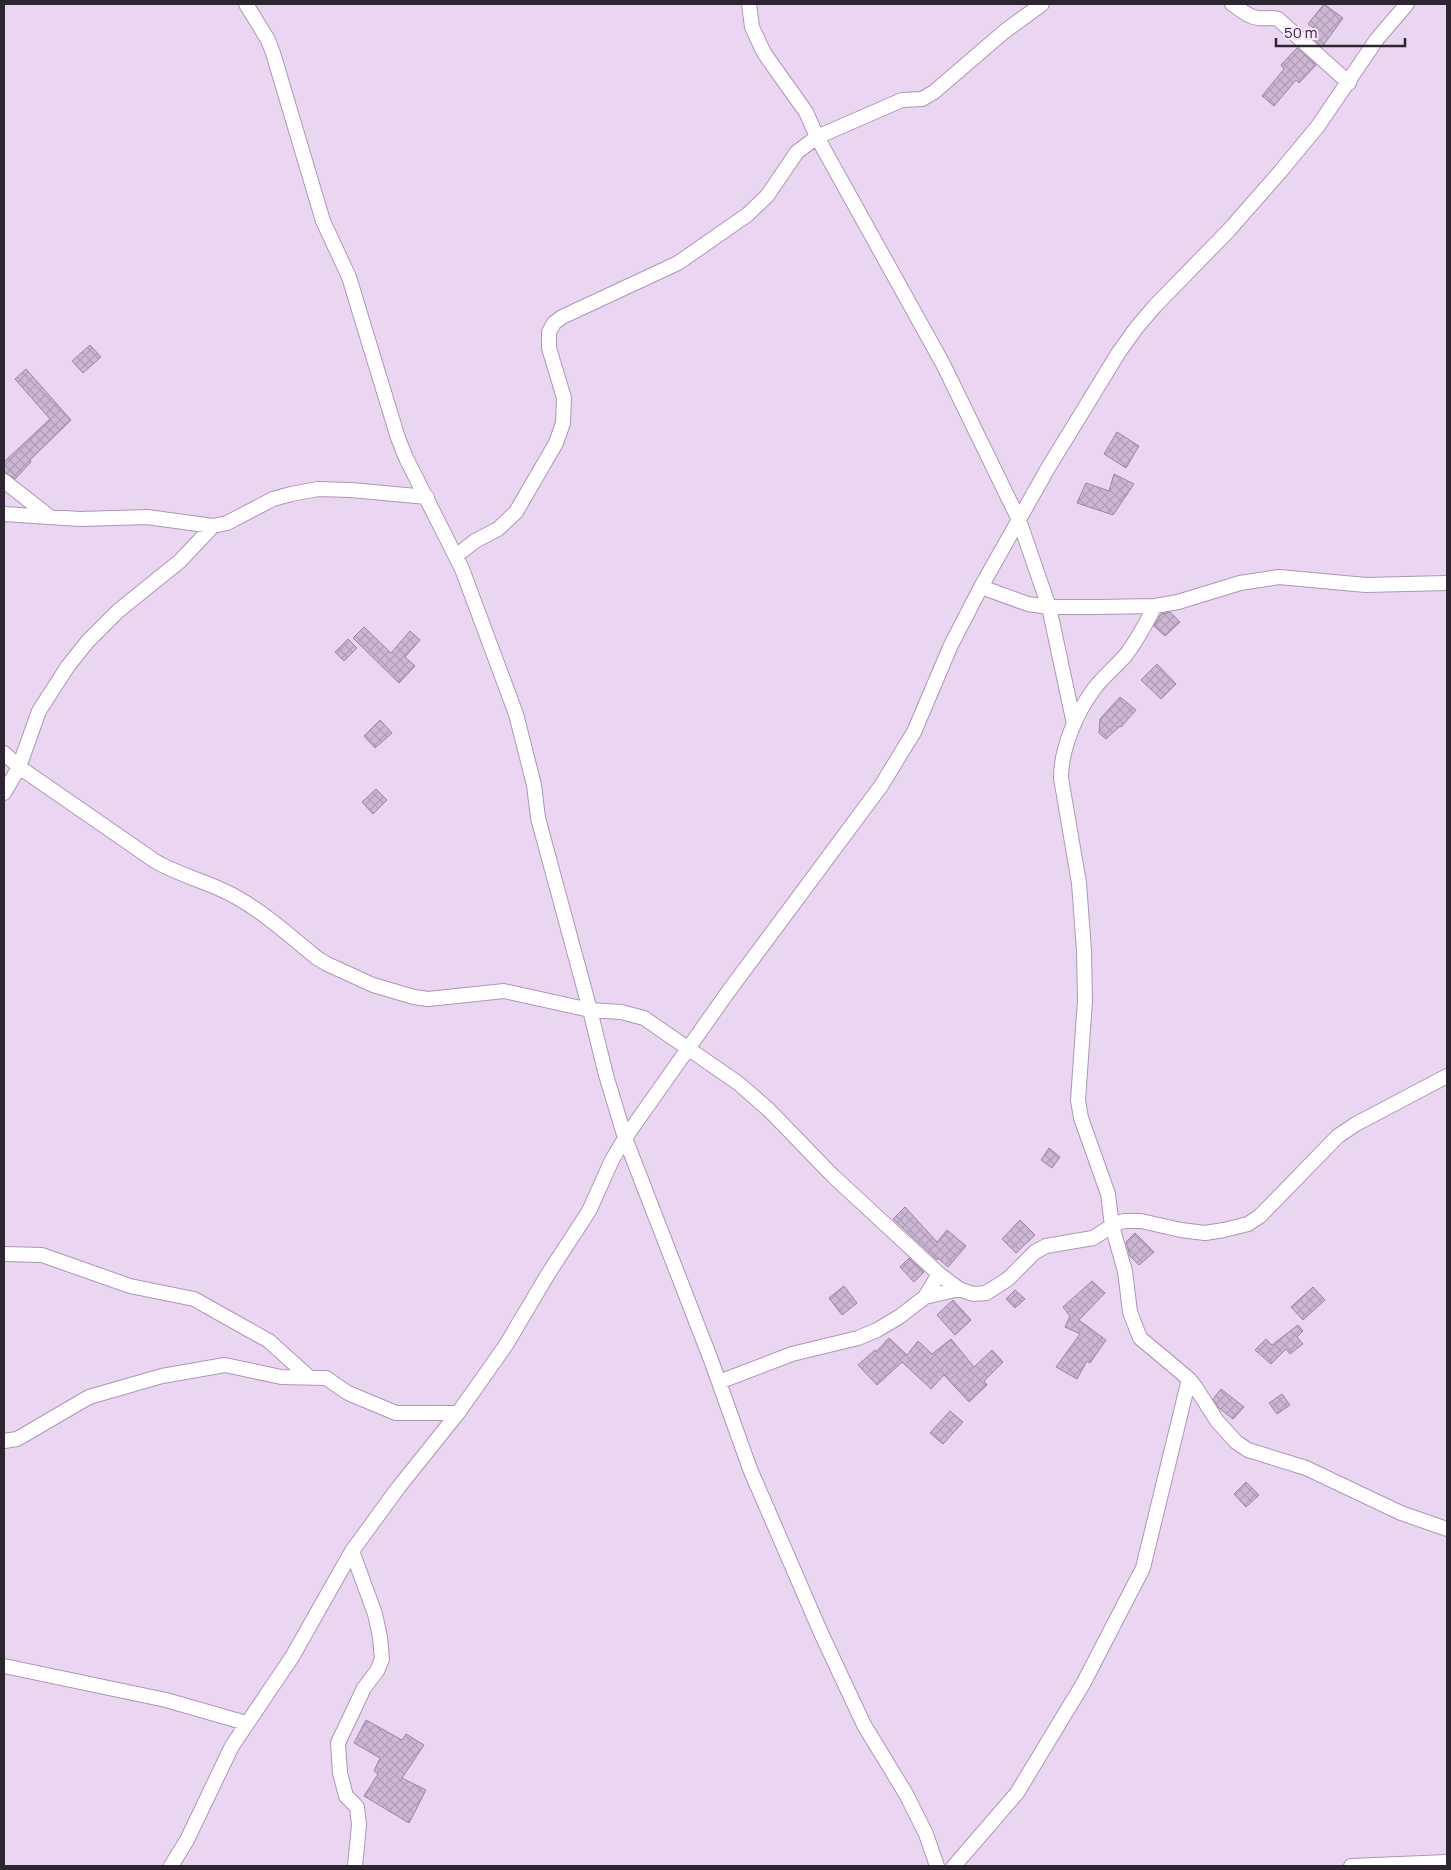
<svg xmlns="http://www.w3.org/2000/svg" width="1451" height="1870" font-family="Manrope,sans-serif">
<style>
.building{fill:url(#building-cross-hatch);stroke:#99869f}
.lines{fill:none;stroke-linecap:round;stroke-linejoin:round}
.minor-casing{stroke:#ab98b1;stroke-width:16}
.minor{stroke:#fff;stroke-width:14}
</style>
<defs>
<pattern id="building-cross-hatch" width="8" height="8" patternUnits="userSpaceOnUse" patternTransform="scale(1.25)"><rect width="8" height="8" fill="#cbb7d2"/><path d="M0 0l8 8M0 8l8-8" fill="none" stroke="#af9db5"/></pattern>
</defs>
<rect width="100%" height="100%" fill="#ebd6f2"/>
<path class="building" d="M1324 4 1343 18 1322 47 1309 35 1315 29 1308 24Z
M1297 48 1316 65 1299 83 1296 80 1274 106 1262 96 1284 69 1281 65Z
M90 345 101 357 83 373 72 361Z
M26 369 71 420 30 460 31 462 15 479 4 472V462L50 419 15 379Z
M1117 432 1139 446 1126 468 1104 454Z
M1114 474 1134 484 1113 515 1077 503 1086 483 1109 491Z
M1170 612 1180 622 1165 636 1154 626 1161 614Z
M364 627 391 653 410 631 420 640 405 657 415 666 399 683 353 638Z
M348 639 357 648 344 661 335 652Z
M1157 664 1176 684 1161 699 1141 680Z
M1120 697 1136 710 1121 727 1120 726 1106 739 1099 733 1100 719Z
M380 720 392 733 375 748 364 736Z
M376 789 387 800 373 814 362 802Z
M1049 1148 1060 1157 1052 1168 1041 1160Z
M905 1207 937 1242 947 1230 966 1246 948 1267 938 1258 937 1260 893 1219Z
M1020 1220 1035 1235 1016 1253 1002 1239Z
M1135 1233 1154 1252 1139 1265 1130 1256 1126 1242Z
M909 1258 924 1272 914 1282 900 1267Z
M1092 1281 1105 1293 1079 1320 1106 1340 1090 1363 1087 1361 1077 1379 1056 1367 1080 1334 1065 1327 1070 1316 1063 1307Z
M844 1286 857 1303 842 1315 829 1298Z
M1313 1287 1325 1300 1303 1320 1291 1307Z
M1015 1290 1025 1299 1015 1308 1006 1299Z
M953 1300 971 1320 955 1335 937 1315Z
M1298 1325 1303 1331 1297 1337 1303 1344 1290 1354 1286 1349 1271 1364 1255 1350 1266 1339 1272 1345Z
M889 1338 907 1355 918 1341 932 1354 951 1339 974 1367 992 1350 1003 1362 984 1381 987 1385 969 1402 944 1375 931 1389 902 1362 877 1385 858 1365 875 1350 876 1352Z
M1221 1389 1244 1407 1233 1419 1219 1408 1213 1399Z
M1282 1394 1290 1405 1277 1414 1269 1403Z
M950 1411 963 1422 943 1444 930 1433Z
M1246 1482 1259 1495 1246 1507 1234 1494Z
M366 1720 402 1740 406 1734 424 1745 402 1778 426 1790 409 1823 364 1796 378 1774 374 1771 380 1758 354 1743Z"/>
<g class="lines">
<g class="minor-casing">
<path id="minor" d="M246 4 268 40 273 53 323 221 349 277 398 438 406 458 462 569 516 714 534 785 538 818 590 1010 606 1075 625 1138 711 1360 750 1469 821 1633 864 1725 906 1794 926 1834 937 1866
M749 4 752 27 764 53 806 112 817 137 943 364 1019 520 1049 607 1074 724
M1232 4C1240 9 1248 17 1258 18 1265 19 1271 17 1278 19L1349 83
M4 481 50 517
M4 514 80 519 147 517 213 526 227 523 273 499 291 494 318 489 351 490 427 497
M456 556 475 541 498 529 516 512 556 443 563 423 564 398 549 348V332L554 323 562 317 678 263 747 215 767 196 797 152 817 137 902 100 922 99 934 92 1005 31 1042 4
M981 587 1028 604 1049 607H1097L1155 606 1178 602 1240 583 1279 577 1366 585 1447 583
M1155 606C1146 623 1137 641 1125 656 1115 667 1103 677 1094 689 1076 713 1061 749 1061 778L1079 883 1084 951 1085 1001 1078 1100 1081 1118 1108 1194 1112 1226 1125 1271 1130 1312 1140 1338 1189 1379 1196 1388 1217 1421 1236 1442 1248 1450 1306 1468 1401 1513 1447 1529
M4 753 19 767 155 861C180 876 210 882 236 897 265 913 291 937 317 958L327 964 373 985 414 997 428 999 504 991 590 1010 621 1012 644 1018 738 1083 769 1110 833 1176 939 1274 959 1289 973 1294 986 1293 1008 1279 1035 1252 1046 1246 1093 1238 1115 1224 1124 1221H1141L1181 1230 1205 1233 1224 1230 1248 1224 1260 1216 1338 1136 1356 1124 1447 1076
M4 793 19 767 39 711 68 666 88 641 118 611 180 561 213 526
M4 1254 42 1255 130 1286 194 1299 269 1341 310 1378
M925 1297 959 1289
M719 1382 792 1354 858 1338 877 1330 899 1317 925 1297 939 1274
M4 1441 17 1439 89 1397 162 1376 225 1365 281 1377 326 1378 348 1393 396 1413H458
M352 1551 375 1614 380 1637 382 1659 377 1671 364 1688 338 1743 340 1773 346 1796 357 1807 359 1825 355 1866
M4 1666 166 1700 246 1723
M171 1866 187 1840 232 1746 292 1657 352 1551 398 1488 458 1413 506 1345 548 1274 589 1211 612 1160 625 1138 728 992 881 786 914 732 951 645 981 587 1048 468 1119 352 1137 327 1155 306 1229 230 1280 172 1318 126 1377 39 1407 4
M954 1866 1017 1793 1083 1684 1143 1568 1189 1379
M1351 1866 1447 1862"/>
</g>
<use href="#minor" class="minor"/>
</g>
<rect width="1451" height="1870" fill="none" stroke="#2d252f" stroke-width="10"/>
<path d="M1276 38v8h129v-8" fill="none" stroke="#2d252f" stroke-width="2.5"/>
<text x="1284" y="38" font-size="15" fill="#2d252f" stroke="#f9e4ff" stroke-width="4" paint-order="stroke">50 m</text>
</svg>
